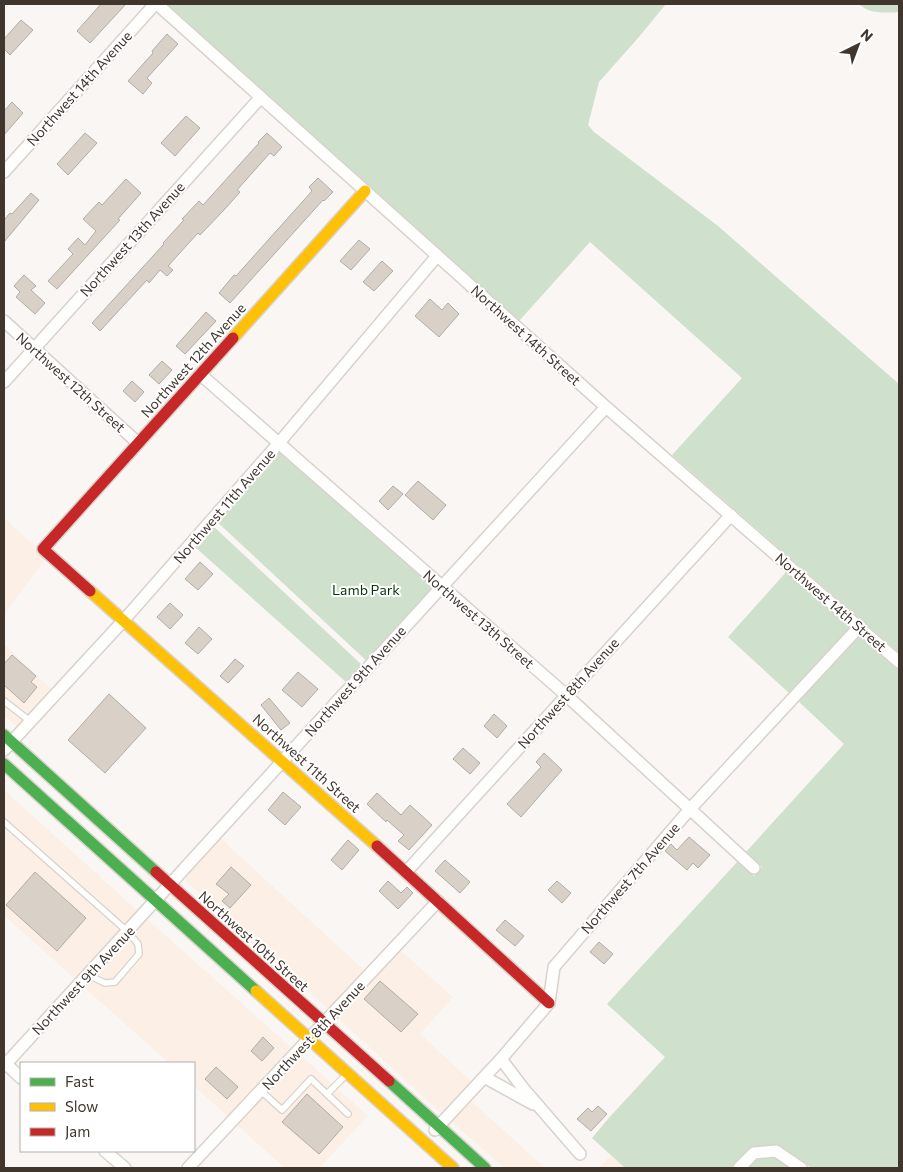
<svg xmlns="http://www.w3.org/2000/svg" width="903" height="1172" font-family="Commissioner,sans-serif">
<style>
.built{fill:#fcefe5}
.green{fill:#cfe0cc}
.building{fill:#d9d1c7;stroke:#b1aca7}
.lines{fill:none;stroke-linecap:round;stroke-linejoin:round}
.lane-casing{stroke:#d9d2cc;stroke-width:8}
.street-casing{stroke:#d9d2cc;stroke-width:14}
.fast-casing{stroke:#d9d2cc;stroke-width:14}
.slow-casing{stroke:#d9d2cc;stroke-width:14}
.jam-casing{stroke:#d9d2cc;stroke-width:14}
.path{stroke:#dad9d8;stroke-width:2;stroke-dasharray:2.5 4;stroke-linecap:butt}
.lane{stroke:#fefefd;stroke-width:5.5}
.street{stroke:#fefefd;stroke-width:11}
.fast{stroke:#4caf50;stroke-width:11}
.slow{stroke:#ffc107;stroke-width:11}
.jam{stroke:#c62828;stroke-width:11}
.labels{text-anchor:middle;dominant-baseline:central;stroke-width:4;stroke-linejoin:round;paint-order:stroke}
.street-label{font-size:14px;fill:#40362d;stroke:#fff}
.park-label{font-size:14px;fill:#08350c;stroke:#fff}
</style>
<rect width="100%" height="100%" fill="#f9f6f3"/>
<path class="built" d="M4 518 37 548 35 550 45 559 4 615Z
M4 644 52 690 17 727 4 715Z
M4 790 139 912 76 980 4 915Z
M220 838 365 971 329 1010 184 879Z
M147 919 293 1049 229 1117 194 1086V1063H169L84 987Z
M400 950 453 997 420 1034 472 1082 442 1114 337 1017Z
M301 1056 368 1116 319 1168H285L237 1125Z
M470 1100 545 1168H504L451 1121Z
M611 1155V1156L625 1168H599Z"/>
<path class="green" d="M167 4H666L638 38 599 82 588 125 594 132 718 226 899 384V653L672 455 742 378 590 242 519 321Z
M859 4H899V12C887 13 868 14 859 4Z
M278 444 442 586 370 664 213 518Z
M213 526 362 665 346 682 195 547Z
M787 571 851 627 790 694 728 637Z
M860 635 899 670V1168H811L802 1161 780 1146 777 1145 754 1147 750 1149 732 1168H625L592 1138 607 1120 665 1057 607 1004 738 861 754 876 762 867 746 852 844 744 798 701Z
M774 1157 791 1168H747L756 1159Z"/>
<path class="building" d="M101 4H126L90 43 77 31Z
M21 20 33 30 10 55 4 49V39Z
M167 34 178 44 147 78 152 83 143 94 128 81 153 53 152 51Z
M12 102 23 113 4 135V111Z
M186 116 200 128 175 156 161 143Z
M85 133 97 143 68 175 57 164Z
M267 133 282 147 274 156 270 153 237 190 240 192 224 210 200 235 198 233 168 266 173 270 167 276 160 270 149 283 147 280 100 331 92 323 164 244 163 243 184 220 182 219 199 201 203 205 259 143 258 142Z
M318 178 333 192 324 201 323 200 230 303 219 293 234 275 236 276 312 191 309 187Z
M126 179 141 193 118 219 120 220 57 289 48 281 73 254 68 249 78 238 85 245 96 231 83 219 99 202 102 205Z
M31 193 39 200 4 242V220L10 213 12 214Z
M359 240 370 249 351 270 340 261Z
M382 261 393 271 374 291 363 282Z
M24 275 36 286 31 290 45 303 35 314 16 297 20 292 14 286Z
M430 299 442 310 448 303 459 314 439 337 415 316Z
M206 312 216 321 185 354 176 346Z
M162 361 172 370 159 384 149 375Z
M132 381 144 392 135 402 123 391Z
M418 481 446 505 433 520 405 495Z
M393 486 403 494 388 510 379 501Z
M200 562 213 574 198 590 185 579Z
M170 603 183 615 170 629 157 617Z
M199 627 212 639 198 654 185 643Z
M12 655 36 676 31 682 37 687 24 703 4 685V664Z
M235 659 244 666 228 683 220 676Z
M298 672 318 689 302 707 282 690Z
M109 694 146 728 105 773 68 740Z
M269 698 290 723 281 730 261 705Z
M494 714 507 726 497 738 484 726Z
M463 748 480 763 470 774 453 759Z
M544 753 562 770 521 817 507 804 541 767 536 762Z
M283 792 301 807 285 825 268 810Z
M377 793 401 815 410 805 432 825 409 850 398 841 404 835 387 820 386 822 367 804Z
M689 837 710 855 698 868 693 863 687 870 665 851 671 844 677 850Z
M348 840 359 850 342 870 331 860Z
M445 860 470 882 460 893 435 871Z
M231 867 251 885 230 908 222 901 229 894 216 884Z
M35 872 86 918 57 951 6 905Z
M388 881 401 893 407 887 413 893 398 909 379 891Z
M557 881 571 893 562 903 548 890Z
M505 920 524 936 515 946 496 930Z
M599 942 613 954 604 964 590 952Z
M380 981 418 1014 401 1032 364 999Z
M263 1037 274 1048 262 1061 251 1051Z
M216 1067 238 1087 227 1099 205 1079Z
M307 1094 343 1127 319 1154 282 1122Z
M598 1106 607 1114 591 1131 577 1119 588 1108 592 1112Z"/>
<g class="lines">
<g class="lane-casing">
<path id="lane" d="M4 701 30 721
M4 822 128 932 138 944 139 954 115 982 105 983 88 975
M261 1091 282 1110 311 1079 348 1114
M327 1094 345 1076"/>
</g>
<g class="street-casing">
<path id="street" d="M157 4 606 407 899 662
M4 172 155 4
M4 321 138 443
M200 374 566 695 754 868
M4 382 261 97
M4 750 124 620 278 444 437 256
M406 872 731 515
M501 1059 523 1088 580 1154
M4 1062 21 1078
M4 1066C206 847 405 626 606 407
M484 1077 533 1104
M435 1130 501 1059 549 1003 554 967 690 809 860 626
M105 1151 125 1168
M188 1168 438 901
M739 1168 754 1153 776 1151 801 1168"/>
</g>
<g class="fast-casing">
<path id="fast" d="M4 735 156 872
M4 764 256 991
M389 1081 485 1168"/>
</g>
<g class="slow-casing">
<path id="slow" d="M233 338 365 191
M90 591 377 846
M256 991 453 1168"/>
</g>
<g class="jam-casing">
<path id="jam" d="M90 591 43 549 233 338
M377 846 549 1003
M156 872 389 1081"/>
</g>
<path class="path" d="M359 608C366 599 385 580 395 594 400 601 398 604 405 611"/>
<use href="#lane" class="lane"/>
<use href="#street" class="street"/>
<use href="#fast" class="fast"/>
<use href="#slow" class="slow"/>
<use href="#jam" class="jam"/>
</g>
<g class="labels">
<g class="street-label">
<text transform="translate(79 88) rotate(-48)">Northwest 14th Avenue</text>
<text transform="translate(132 239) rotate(-48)">Northwest 13th Avenue</text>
<text transform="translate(526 335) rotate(42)">Northwest 14th Street</text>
<text transform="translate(193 360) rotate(-48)">Northwest 12th Avenue</text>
<text transform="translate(71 382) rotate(42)">Northwest 12th Street</text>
<text transform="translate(224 506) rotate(-49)">Northwest 11th Avenue</text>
<text transform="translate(831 602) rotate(41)">Northwest 14th Street</text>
<text transform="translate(479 619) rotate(41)">Northwest 13th Street</text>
<text transform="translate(355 681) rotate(-48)">Northwest 9th Avenue</text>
<text transform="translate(568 693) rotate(-48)">Northwest 8th Avenue</text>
<text transform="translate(307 763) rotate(42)">Northwest 11th Street</text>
<text transform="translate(630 878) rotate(-49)">Northwest 7th Avenue</text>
<text transform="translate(254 941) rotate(42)">Northwest 10th Street</text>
<text transform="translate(83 980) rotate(-47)">Northwest 9th Avenue</text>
<text transform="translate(313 1035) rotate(-47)">Northwest 8th Avenue</text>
</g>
<g class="park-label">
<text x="366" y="589">Lamb Park</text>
</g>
</g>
<rect width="903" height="1172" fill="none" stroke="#40362d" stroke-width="10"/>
<rect x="20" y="1062" width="175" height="90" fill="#ffffff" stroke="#b3afab"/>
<rect x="30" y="1078" width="25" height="8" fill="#4caf50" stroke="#b3afab"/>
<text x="65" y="1087" font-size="15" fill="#40362d">Fast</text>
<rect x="30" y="1103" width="25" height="8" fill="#ffc107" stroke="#b3afab"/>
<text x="65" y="1112" font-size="15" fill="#40362d">Slow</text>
<rect x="30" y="1128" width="25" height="8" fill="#c62828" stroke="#b3afab"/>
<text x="65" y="1137" font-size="15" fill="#40362d">Jam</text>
<g transform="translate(858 45) rotate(42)" stroke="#ffffff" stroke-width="4" paint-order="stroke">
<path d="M0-4L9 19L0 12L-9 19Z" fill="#40362d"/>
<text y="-8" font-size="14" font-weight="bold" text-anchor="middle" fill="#40362d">N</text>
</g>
</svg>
